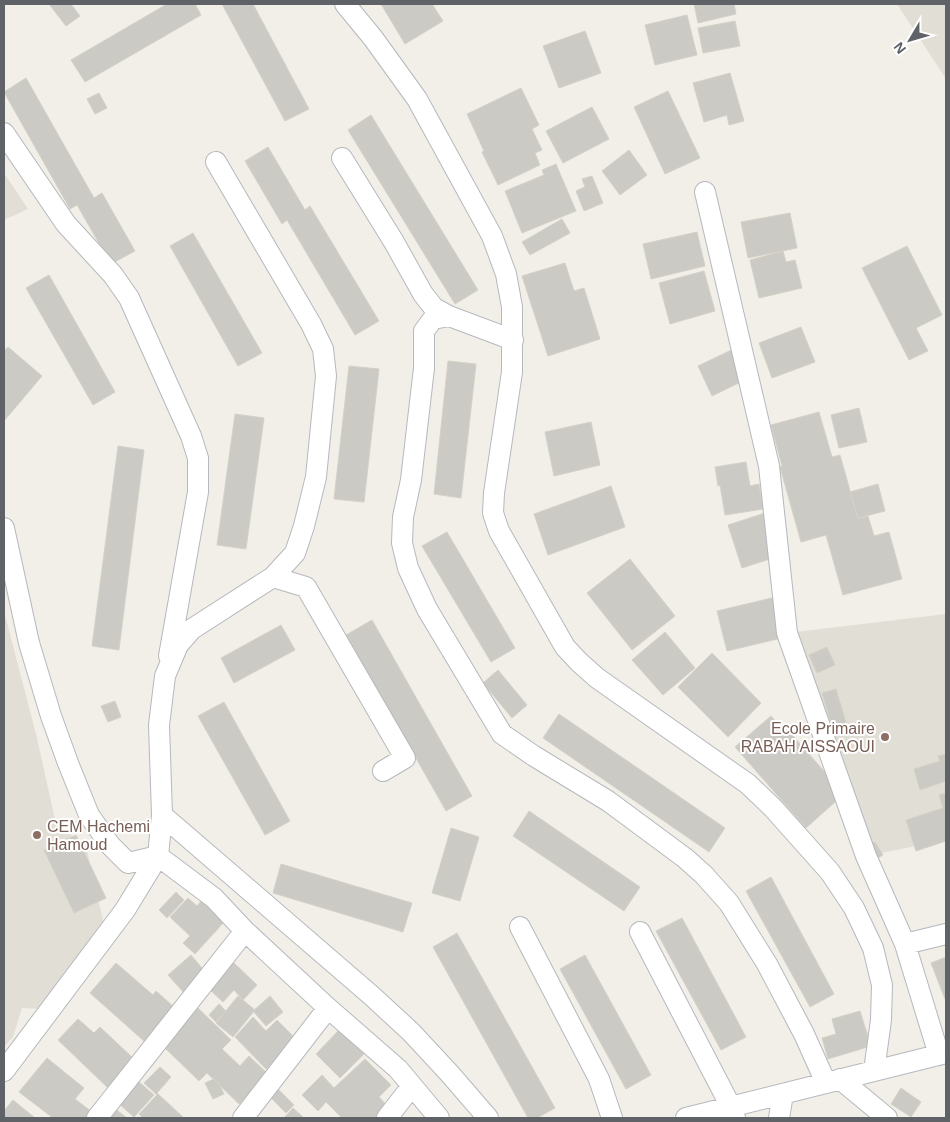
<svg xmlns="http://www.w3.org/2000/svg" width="950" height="1122" font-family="Helvetica,sans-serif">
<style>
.education{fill:#e1ded6}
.building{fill:#cccac5;stroke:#d6d1c6}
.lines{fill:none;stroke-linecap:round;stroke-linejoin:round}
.minor-casing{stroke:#b5b8bc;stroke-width:22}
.minor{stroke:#fff;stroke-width:20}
.education-dot{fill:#8d6e63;stroke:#fff;stroke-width:2}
.labels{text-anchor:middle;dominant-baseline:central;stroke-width:4;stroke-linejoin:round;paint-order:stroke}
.education-label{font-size:16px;fill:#785e54;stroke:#fff;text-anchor:end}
</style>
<rect width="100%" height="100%" fill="#f1efe8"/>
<path class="education" d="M897 4H946V79Z
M4 173 28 209 4 220Z
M4 611 37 738 56 824 86 846 105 929 44 1009 22 1008 13 1037 4 1047Z
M946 614V840L866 856 787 633Z"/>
<path class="building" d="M49 4H71L80 16 66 26Z
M167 4H195L201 15 85 82 71 60Z
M222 4H253L309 109 285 121Z
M381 4H432L443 21 405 44Z
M694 4H734L736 14 698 23Z
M687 15 697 55 655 65 645 25Z
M735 21 740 46 703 53 698 28Z
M585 31 601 73 559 88 543 46Z
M730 73 744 121 729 125 727 115 704 122 693 83Z
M26 78 94 198 102 193 135 251 111 264 77 205 70 209 4 92Z
M521 88 539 125 532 129 542 150 535 153 540 165 498 185 482 152 484 151 467 114Z
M668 91 700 158 665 174 634 107Z
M99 93 107 108 95 114 87 99Z
M592 107 609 139 563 163 546 131Z
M371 115 478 290 455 304 348 130Z
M268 147 305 210 310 206 379 321 355 335 287 220 282 224 245 161Z
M629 150 647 175 620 195 602 171Z
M556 164 576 211 522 233 505 191 544 175 542 170Z
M592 176 603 203 584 211 576 191 585 187 582 179Z
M790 213 797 248 748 258 741 222Z
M562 219 570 233 530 255 522 242Z
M697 232 705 266 651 279 643 244Z
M193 233 262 353 238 366 170 246Z
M907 246 942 315 916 328 928 351 909 360 862 268Z
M783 251 786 262 795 260 802 288 759 298 750 260Z
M565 263 574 291 584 288 600 339 548 356 522 276Z
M704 271 715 311 670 324 659 283Z
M49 275 115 392 93 405 26 288Z
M801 327 815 362 772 378 759 343Z
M744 344 745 380 712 396 698 366Z
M8 347 42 376 4 421V351Z
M448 361 476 364 461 498 434 494Z
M349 366 379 369 364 502 334 499Z
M859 408 867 442 839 448 831 415Z
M819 412 832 457 840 455 858 519 868 516 874 536 889 532 902 579 843 595 826 535 801 542 780 467 782 466 771 425Z
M235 414 264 418 246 549 217 545Z
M591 422 600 465 554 476 545 432Z
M118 446 144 450 119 650 92 646Z
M746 462 750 486 759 484 763 509 725 515 720 485 718 486 715 467Z
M878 484 885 511 858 518 850 492Z
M611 486 625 527 548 555 534 514Z
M765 513 779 556 742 568 728 525Z
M447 532 515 648 491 662 422 546Z
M630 559 675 616 632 650 587 593Z
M776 597 786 637 727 651 717 611Z
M372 620 472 796 446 811 346 635Z
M281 625 295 650 234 683 221 658Z
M665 632 695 668 663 695 632 660Z
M827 647 835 665 817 673 809 655Z
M712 653 761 703 728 737 678 687Z
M498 670 527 705 512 718 483 683Z
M836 689 847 726 833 730 822 693Z
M115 701 121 717 108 722 101 706Z
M224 702 290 821 265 835 198 716Z
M559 714 725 828 709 852 543 738Z
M771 716 777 723 780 721 844 794 806 828 735 747Z
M946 754V781L920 790 914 769 940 761 938 756Z
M946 793V841L916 851 906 820 943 808 939 795Z
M529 811 640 887 624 911 513 836Z
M451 828 479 837 460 901 432 893Z
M76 835 106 898 74 913 44 850Z
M875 842 883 855 871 862 863 849Z
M281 864 412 903 403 932 273 893Z
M771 877 834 994 810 1007 746 891Z
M176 892 184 900 167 918 159 910Z
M188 898 197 906 201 901 224 922 195 954 183 943 190 936 170 917Z
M682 918 746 1037 721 1050 656 931Z
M457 933 555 1108 537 1118H528L433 947Z
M191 955 206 973 184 993 168 975Z
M585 955 651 1075 626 1089 560 969Z
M946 957V999H945L931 963Z
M232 961 257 985 243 1000 234 990 223 1002 207 987Z
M116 963 153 995 156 991 175 1008 145 1042 90 993Z
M238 996 255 1010 233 1037 216 1023Z
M270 996 283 1012 266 1026 253 1011Z
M219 1004 226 1011 216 1022 209 1015Z
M198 1008 231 1040 222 1049 240 1066 249 1056 268 1074 239 1104 207 1073 199 1081 162 1045Z
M860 1011 871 1046 828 1059 822 1038 836 1034 832 1019Z
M253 1017 266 1031 277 1020 296 1039 266 1069 235 1037Z
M78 1019 94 1033 100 1027 135 1060 108 1088 58 1040Z
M339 1030 364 1054 340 1078 316 1054Z
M47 1058 84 1088 75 1099 92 1112 88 1118H53L19 1092Z
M365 1059 391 1085 379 1097 389 1108 379 1118H342L326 1102 318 1111 302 1095 322 1075 334 1088Z
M160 1067 171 1077 157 1093 184 1118H143L139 1114 157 1095 144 1083Z
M216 1078 224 1094 213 1099 205 1083Z
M138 1081 154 1095 134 1117 118 1103Z
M277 1088 294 1105 286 1113 269 1096Z
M901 1088 921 1102 911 1117 891 1104Z
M13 1100 35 1118H4V1111Z
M114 1108 127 1118H106Z
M293 1108 304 1118H284Z"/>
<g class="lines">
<g class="minor-casing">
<path id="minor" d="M345 4 373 38 417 99 492 236 506 274 512 307V372L494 493 493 513 499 531 565 647 579 662 597 678 748 784 773 808 830 872 854 908 873 948 882 985 881 1020 874 1071
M4 133 66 224 113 275 129 298 191 436 198 458V492L169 656
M342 158 394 242 423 294 434 308 449 316 513 340
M705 192 769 466 787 633 866 856 905 944 939 1055
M449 316 433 319 424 331V368L411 480 403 517 402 543 408 568 427 609 502 734 534 756 608 801 685 858 704 875 729 903 767 964 804 1034 826 1083
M4 528 29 643 51 716 68 763 89 815 110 845 128 863 158 856 214 898 245 931 328 1008 398 1069 439 1118
M273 577 306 587 405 758 383 771
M162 815 372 996 411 1032 450 1074 488 1118
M520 927 599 1079 612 1118
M640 932 731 1107 735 1118
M905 944 946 934
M4 1071 125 910 158 856 162 815 159 725 165 676 178 645 192 629 273 577 295 553 304 526 316 477 326 376 323 349 311 324 216 162
M840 1079 887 1118
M97 1118 245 931
M243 1118 328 1008
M387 1118 412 1086
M686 1118 946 1053
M779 1118 783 1094"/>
</g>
<use href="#minor" class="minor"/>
</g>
<g class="education-dot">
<circle cx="885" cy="737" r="5"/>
<circle cx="37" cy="835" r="5"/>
</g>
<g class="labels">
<g class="education-label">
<text x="875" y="728">Ecole Primaire<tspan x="875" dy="18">RABAH AISSAOUI</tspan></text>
<text x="47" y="826" text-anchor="start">CEM Hachemi<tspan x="47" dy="18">Hamoud</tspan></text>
</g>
</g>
<rect width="950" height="1122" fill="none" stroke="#5f6368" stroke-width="10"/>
<g transform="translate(910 40) rotate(232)" stroke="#ffffff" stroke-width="4" paint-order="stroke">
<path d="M0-4L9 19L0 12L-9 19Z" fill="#5f6368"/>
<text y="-8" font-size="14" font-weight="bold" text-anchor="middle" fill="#5f6368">N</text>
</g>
</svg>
